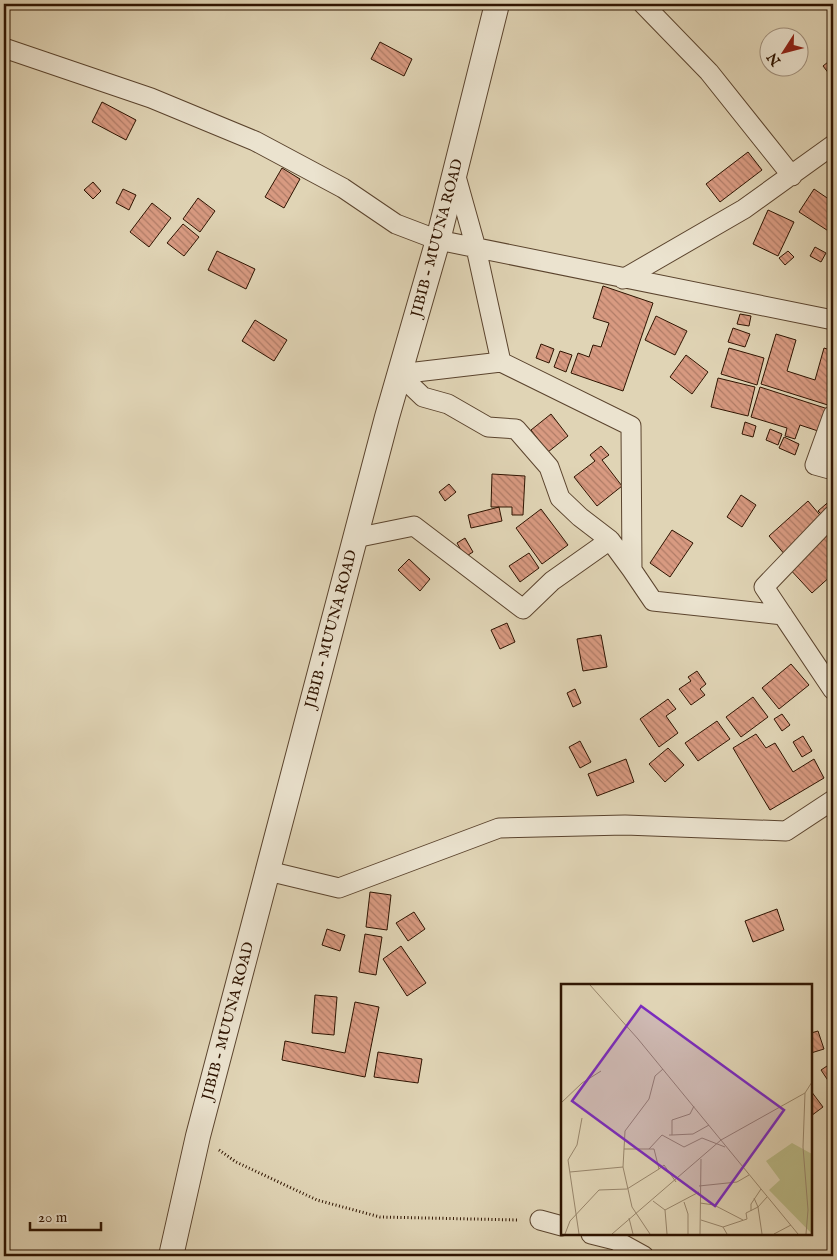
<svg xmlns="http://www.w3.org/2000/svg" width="837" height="1260" font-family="'IM FELL English',serif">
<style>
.building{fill:url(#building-back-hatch);stroke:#2f1401}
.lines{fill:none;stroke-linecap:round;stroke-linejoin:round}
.minor-casing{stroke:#5b442e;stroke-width:21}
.tertiary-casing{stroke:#5b442e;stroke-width:26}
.path{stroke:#2f1401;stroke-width:3;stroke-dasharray:1 2.5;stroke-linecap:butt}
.minor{stroke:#ebe3cf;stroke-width:19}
.tertiary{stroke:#ebe3cf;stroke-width:24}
.labels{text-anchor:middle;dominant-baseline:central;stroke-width:4.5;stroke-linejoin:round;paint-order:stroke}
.street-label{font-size:15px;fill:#2f1401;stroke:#ebe3cf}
.inset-road{fill:none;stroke:#99876d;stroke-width:1}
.view{fill:#7b2cbf;fill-opacity:0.15;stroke:#7b2cbf;stroke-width:2.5}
.inset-edge{fill:none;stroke:#2f1401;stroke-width:2.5}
</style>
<defs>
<pattern id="building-back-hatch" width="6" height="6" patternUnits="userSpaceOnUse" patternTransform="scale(1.25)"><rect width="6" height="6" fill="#d89a81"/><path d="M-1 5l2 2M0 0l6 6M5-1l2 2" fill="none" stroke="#b07c67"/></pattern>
</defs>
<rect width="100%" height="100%" fill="#e0d4b5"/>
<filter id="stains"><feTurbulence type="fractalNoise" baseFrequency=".004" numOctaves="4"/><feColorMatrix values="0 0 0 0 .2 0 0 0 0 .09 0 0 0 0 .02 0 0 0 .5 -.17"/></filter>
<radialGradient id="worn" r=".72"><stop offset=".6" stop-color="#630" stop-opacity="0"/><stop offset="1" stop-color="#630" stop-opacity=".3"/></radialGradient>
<path class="building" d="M380 42 412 59 404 76 371 59Z
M833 58V79L823 66Z
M102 102 136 120 126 140 92 122Z
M748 152 762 170 720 202 706 184Z
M282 168 300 179 284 208 265 197Z
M93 182 101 191 93 199 84 190Z
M123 189 136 195 129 210 116 203Z
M814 189 833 202V234L799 212Z
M198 198 215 211 200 232 183 219Z
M152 203 171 218 149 247 130 232Z
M768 210 794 222 778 256 753 244Z
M183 224 199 237 184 256 167 243Z
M815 247 826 253 821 262 810 256Z
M217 251 255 269 246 289 208 270Z
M788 251 794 257 785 265 779 258Z
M603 286 653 303 623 391 571 373 578 353 589 357 593 345 601 347 609 323 593 318Z
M740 314 751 316 749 326 737 324Z
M656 316 687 331 675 355 645 340Z
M255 320 287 340 274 361 242 341Z
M733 328 750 334 745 347 728 342Z
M776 334 796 340 787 371 815 380 824 348 833 351V398L831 406 761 384Z
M541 344 554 349 549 363 536 358Z
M729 348 764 358 757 385 721 374Z
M560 351 572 355 566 372 554 367Z
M686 355 708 372 692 394 670 377Z
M718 378 755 387 748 416 711 407Z
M760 387 828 409 821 432 800 425 795 439 785 436 787 428 751 417Z
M551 414 568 436 548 452 531 430Z
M745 422 756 426 753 437 742 434Z
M770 429 782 434 778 445 766 440Z
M784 437 799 444 795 455 779 448Z
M601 446 609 455 602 460 622 486 597 506 574 477 595 461 590 455Z
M492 474 525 476 523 515H512V507H491Z
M449 484 456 492 445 501 439 492Z
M741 495 756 505 742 527 727 517Z
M833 498V511L825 518 818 511Z
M808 501 825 521 786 556 769 536Z
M499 507 502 521 471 528 468 515Z
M541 509 568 545 542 564 516 528Z
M833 523V574L812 593 787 566Z
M672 530 693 543 670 577 650 563Z
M465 538 473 552 465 557 457 543Z
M529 553 539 568 520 582 509 566Z
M409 559 430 579 420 591 398 570Z
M507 623 515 642 500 649 491 630Z
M601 635 607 667 583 671 577 639Z
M791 664 809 685 779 709 762 688Z
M697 671 706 684 700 689 705 695 691 705 679 689 691 681 688 677Z
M575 689 581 703 573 707 567 693Z
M753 697 768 717 741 737 726 717Z
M668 699 676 709 666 716 678 733 659 747 640 719Z
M782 714 790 725 782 731 774 719Z
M717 721 730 739 698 761 685 743Z
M756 734 766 748 775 743 793 772 814 759 824 778 770 810 733 748Z
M803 736 812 751 802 757 793 742Z
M580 741 591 762 580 768 569 747Z
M668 748 684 765 665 782 649 764Z
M626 759 634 782 597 796 588 774Z
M370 892 391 895 387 930 366 927Z
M777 909 784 930 753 942 745 921Z
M414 912 425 929 408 941 396 923Z
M327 929 345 935 340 951 322 945Z
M365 934 382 937 376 975 359 972Z
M401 946 426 983 407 996 383 959Z
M315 995 337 997 334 1035 312 1033Z
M355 1002 379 1007 365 1077 282 1060 285 1041 345 1053Z
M818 1031 824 1049 811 1053V1033Z
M378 1052 422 1059 418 1083 374 1077Z
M833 1062V1088L821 1070Z
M811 1091 823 1107 811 1116Z"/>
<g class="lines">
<g class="minor-casing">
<path id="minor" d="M643 4 709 72 792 176
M4 48 151 98 255 141 343 188 396 224 438 240 833 320
M455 173 476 248 501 362 631 426 632 570 653 601 783 615
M623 279 744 209 833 145
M399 374 423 397 448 404 488 427 516 429 549 467 560 498 580 517 610 540
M399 374 501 362
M833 415 815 465 833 470
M833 515 764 587 833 690
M355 538 414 526 523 609 552 581 610 540 632 570
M268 871 339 888 499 828 625 825 786 831 833 800
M540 1220 562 1226
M591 1234 615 1240 644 1256"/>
</g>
<g class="tertiary-casing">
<path id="tertiary" d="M171 1256 198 1136 387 417 438 240 497 4"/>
</g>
<path class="path" d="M219 1150 236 1162 317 1200 380 1217 519 1220"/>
<use href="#minor" class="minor"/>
<use href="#tertiary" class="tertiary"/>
</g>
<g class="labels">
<g class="street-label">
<text transform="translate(437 238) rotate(-75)">JIBIB - MUUNA ROAD</text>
<text transform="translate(331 629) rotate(-75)">JIBIB - MUUNA ROAD</text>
<text transform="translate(228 1021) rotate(-75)">JIBIB - MUUNA ROAD</text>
</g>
</g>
<g transform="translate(561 984)">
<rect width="251" height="251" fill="#e0d4b5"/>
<path d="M231 159 251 170V250L208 206 219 196 205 177Z" fill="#babb88"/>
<path class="inset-road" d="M29 1 77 55 237 250M244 109 242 163 247 226 245 250M0 119 21 99 40 87M108 151H111V136L129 130 133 122M111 151 132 150 148 141M63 165H93L98 185 103 181 115 198M88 165 101 151 123 163 141 154 164 163M62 183 64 147 88 115 94 92 102 85M9 188 62 183 71 223 89 250M138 202 176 198 188 191M92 217 104 226 106 250M123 218 127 230V250M139 219 153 221 182 236M104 226 138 208M190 227V220L200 205M68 234 72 250M140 236 162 243 166 250M162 243 186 235 185 229 197 223 193 214M4 250 9 237 38 206 66 205 98 185M18 250 7 176 16 161 21 134M51 250 160 156 244 109 251 98M139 250 140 175M201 250 197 223 206 213M213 250 230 241"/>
<path class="view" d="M80 22 223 126 154 222 11 117Z"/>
<rect width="251" height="251" class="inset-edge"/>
</g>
<rect width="837" height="1260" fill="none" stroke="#e0d4b5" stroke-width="20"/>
<rect x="5" y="5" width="827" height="1250" fill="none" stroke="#2f1401" stroke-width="2.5"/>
<rect x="10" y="10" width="817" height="1240" fill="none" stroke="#2f1401"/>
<g transform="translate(784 52) rotate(234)"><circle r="24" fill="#ebe3cf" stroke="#a0907d"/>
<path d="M0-4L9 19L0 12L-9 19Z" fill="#8f2418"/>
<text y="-8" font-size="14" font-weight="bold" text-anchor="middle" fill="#2f1401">N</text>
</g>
<path d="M30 1222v8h71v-8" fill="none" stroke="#2f1401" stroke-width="2.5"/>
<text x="38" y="1222" font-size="15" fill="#2f1401" stroke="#ebe3cf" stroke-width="4" paint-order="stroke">20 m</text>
<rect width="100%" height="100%" filter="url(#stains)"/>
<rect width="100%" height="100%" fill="url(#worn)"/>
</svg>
